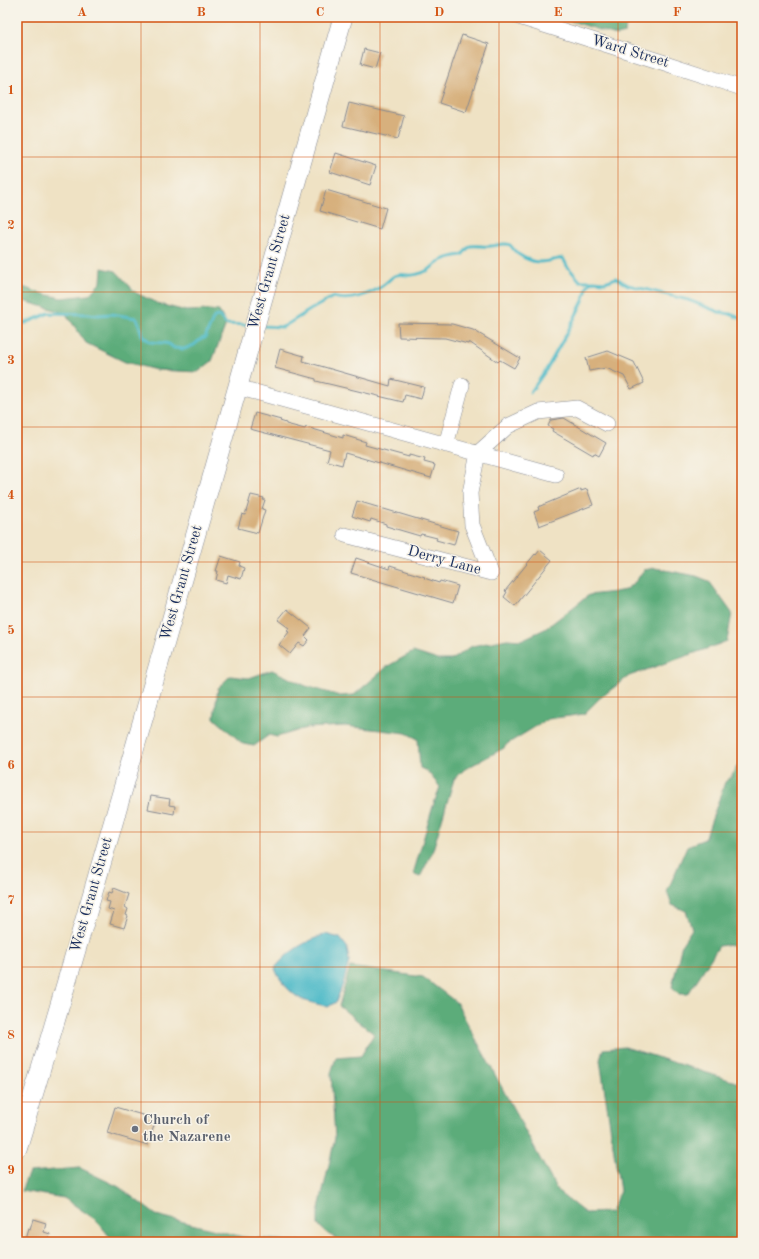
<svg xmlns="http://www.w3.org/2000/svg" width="759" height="1259" font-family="'Old Standard TT',serif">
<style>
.forest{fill:#5bac7a;stroke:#3b6e6c}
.water{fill:#4dbac8;stroke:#347493}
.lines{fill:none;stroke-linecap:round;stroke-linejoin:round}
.stream{stroke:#4dbac8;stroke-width:3}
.building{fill:#d7b07d}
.minor-casing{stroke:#858891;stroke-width:16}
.major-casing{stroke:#858891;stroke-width:20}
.minor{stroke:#fff;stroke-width:15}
.major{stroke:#fff;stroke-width:19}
.grid{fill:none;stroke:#d45514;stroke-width:1;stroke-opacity:0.55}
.worship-dot{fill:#6b7280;stroke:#f7f3e8;stroke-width:1.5}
.labels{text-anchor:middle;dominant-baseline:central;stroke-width:3;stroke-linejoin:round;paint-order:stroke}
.street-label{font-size:15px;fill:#1b2f5e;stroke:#f7f3e8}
.worship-label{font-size:15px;font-weight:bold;fill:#5b616d;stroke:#f7f3e8;text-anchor:start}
.neatline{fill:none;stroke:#d45514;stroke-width:1.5}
.grid-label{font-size:13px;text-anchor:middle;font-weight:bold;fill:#d45514}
</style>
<rect width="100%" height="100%" fill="#f7f3e8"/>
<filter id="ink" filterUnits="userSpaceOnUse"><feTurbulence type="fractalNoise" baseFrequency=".025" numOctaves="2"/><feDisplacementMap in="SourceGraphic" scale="8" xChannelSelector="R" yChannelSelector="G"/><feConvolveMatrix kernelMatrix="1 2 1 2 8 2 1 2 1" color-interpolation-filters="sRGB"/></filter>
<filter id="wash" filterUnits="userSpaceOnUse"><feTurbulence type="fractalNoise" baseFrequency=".012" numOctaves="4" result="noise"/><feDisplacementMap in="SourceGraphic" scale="16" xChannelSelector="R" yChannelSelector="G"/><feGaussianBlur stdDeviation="0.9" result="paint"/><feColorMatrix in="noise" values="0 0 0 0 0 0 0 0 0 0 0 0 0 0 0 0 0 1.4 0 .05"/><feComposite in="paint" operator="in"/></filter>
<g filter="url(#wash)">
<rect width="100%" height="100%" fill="#efe2c4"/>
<path class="forest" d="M558 17H607L626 25 625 33 616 35Z
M102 268 116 271 136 293 159 304 186 311 209 310 219 311 226 324 212 361 198 372 156 370 125 362 86 343 66 314 52 309 23 301H17V285L40 293 61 298 89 295 101 282Z
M655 568 696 576 709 581 732 613 727 641 709 648 629 676 600 698 584 714 548 719 507 744 504 748 465 769 454 779 432 853 420 877 415 875 414 871 433 806 440 787 427 771 420 768 418 739 406 733 345 726 306 728 277 737 269 735 254 746 243 744 214 718 218 688 230 676 249 678 272 670 306 686 340 696 354 695 388 666 413 652 438 660H451L472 646 507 639 521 640 545 629 589 595 615 592 625 590 636 581 644 570Z
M742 758V947L725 945 719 946 688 994H679L672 987 682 944 692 929 686 911 672 905 667 892 687 846 705 839 725 782 731 777Z
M350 967 423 977 456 1002 558 1192 585 1213 611 1212 620 1191 600 1060 603 1049 625 1047 742 1084V1242H343L328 1234 318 1225V1213L335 1138 331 1073 336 1058 361 1056 374 1034 339 1006Z
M80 1168 119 1187 156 1215 243 1237 305 1242H114L96 1220 64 1198 21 1191 29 1172Z"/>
<path class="water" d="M325 934 340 938 347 947 349 961 343 984 336 1002 328 1007C320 1004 309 1003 301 999 291 994 278 979 275 968 290 949 304 943 325 934Z"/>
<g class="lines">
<path class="stream" d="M17 322 22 323H26L49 313 88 314 98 315 112 314 136 318 138 321 142 335 150 342 164 343 169 344 174 348 184 349 194 345 201 339 205 338 214 317 219 316 226 324 249 325
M262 326 283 327 310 310 333 297C350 302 369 295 382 286 385 284 392 277 394 276 400 273 403 275 408 275 413 276 422 273 426 271 431 270 434 264 438 262 446 258 453 256 462 255L470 246C478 245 484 247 491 246 497 246 504 242 510 245 513 248 515 252 518 254 536 266 544 262 563 258L567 266 580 281H594
M530 393 546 370 568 331 583 301 588 285 594 281 605 282 616 278 628 285 688 300 719 312 730 314 742 319"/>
</g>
<g id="blocks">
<path class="building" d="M462 35 489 44 466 112 439 103Z
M364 49 380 53 375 69 360 65Z
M349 103 404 116 398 139 343 126Z
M336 153 376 166 370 185 330 172Z
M326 190 386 208 380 229 320 211Z
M398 323 452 324 473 330 520 358 514 368 500 360 498 362 469 342 468 344 445 338 399 337Z
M280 349 304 356 303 361 390 386 391 379 424 387 421 399 405 395 403 402 333 385 316 381V379L275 368Z
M608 351 634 362 644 383 631 389 624 376 606 368 589 371 586 358Z
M255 413 281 420 280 421 286 423V424L305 429 306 427 343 438V435L366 442 365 445 409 457V455L425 459 424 462 435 465 431 478 345 453 342 465 327 461 330 450 250 429Z
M564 418 606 443 599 456 594 453 593 455 552 431 553 429 548 426 551 420Z
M581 489V491L587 489 593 505 539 526 534 512 539 510 538 507Z
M251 495 264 498 263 500H265L262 509 265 510 258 533 238 528 242 514 245 515Z
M357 501 458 531 454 545 436 540 437 538 421 534 420 536 386 526V524L371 519 370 522 352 516Z
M540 550 552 560 515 606 504 597 507 592 505 591 535 554 536 555Z
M221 556 240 562 239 566 244 568 241 579 228 575 226 583 216 580 218 571H216Z
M356 558 389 569 390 566 425 577 424 578 439 583 440 581 458 586 453 603 351 573Z
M287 609 311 628 305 636 309 640 304 646 299 643 290 654 279 645 289 632 287 631 289 628 278 620Z
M151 796 170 799 169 805 175 806 174 814 148 809Z
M114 888 129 894 125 907 128 909 126 915 128 916 124 928 110 924 114 911 108 909 110 902 106 901 109 892 112 893Z
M115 1107 156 1119 148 1145 107 1133Z
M33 1219 46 1223 44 1232 50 1234 48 1242H24L28 1228 30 1229Z"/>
</g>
</g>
<g filter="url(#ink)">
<use href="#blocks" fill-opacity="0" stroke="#858891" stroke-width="1"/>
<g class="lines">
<g class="minor-casing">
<path id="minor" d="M519 17 665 63 742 88
M237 387 556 475
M446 445 462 385
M345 535 491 573
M491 573 472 525 470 493 478 453 508 426 538 412 577 408 607 424"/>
</g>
<g class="major-casing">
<path id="major" d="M17 1149C130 773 235 394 343 17"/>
</g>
<use href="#minor" class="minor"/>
<use href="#major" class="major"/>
</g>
</g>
<path class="grid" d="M141 17V1242M260 17V1242M380 17V1242M499 17V1242M618 17V1242M17 157H742M17 292H742M17 427H742M17 562H742M17 697H742M17 832H742M17 967H742M17 1102H742"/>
<circle class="worship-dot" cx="135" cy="1129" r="4"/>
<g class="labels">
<g class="street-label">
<text transform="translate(630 52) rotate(17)">Ward Street</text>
<text transform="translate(270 272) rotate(-74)">West Grant Street</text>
<text transform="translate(444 561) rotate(15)">Derry Lane</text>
<text transform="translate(182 583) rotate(-74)">West Grant Street</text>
<text transform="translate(92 895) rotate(-74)">West Grant Street</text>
</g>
<g class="worship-label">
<text x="143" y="1120">Church of<tspan x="143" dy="17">the Nazarene</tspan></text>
</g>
</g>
<rect width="759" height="1259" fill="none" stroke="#f7f3e8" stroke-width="44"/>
<rect x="22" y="22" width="715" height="1215" class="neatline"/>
<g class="grid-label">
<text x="82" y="16">A</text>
<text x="201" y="16">B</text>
<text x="320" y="16">C</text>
<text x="439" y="16">D</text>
<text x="558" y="16">E</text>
<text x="677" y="16">F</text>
<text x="11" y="94">1</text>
<text x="11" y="229">2</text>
<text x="11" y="364">3</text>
<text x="11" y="499">4</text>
<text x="11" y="634">5</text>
<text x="11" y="769">6</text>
<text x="11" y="904">7</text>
<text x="11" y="1039">8</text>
<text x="11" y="1174">9</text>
</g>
</svg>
